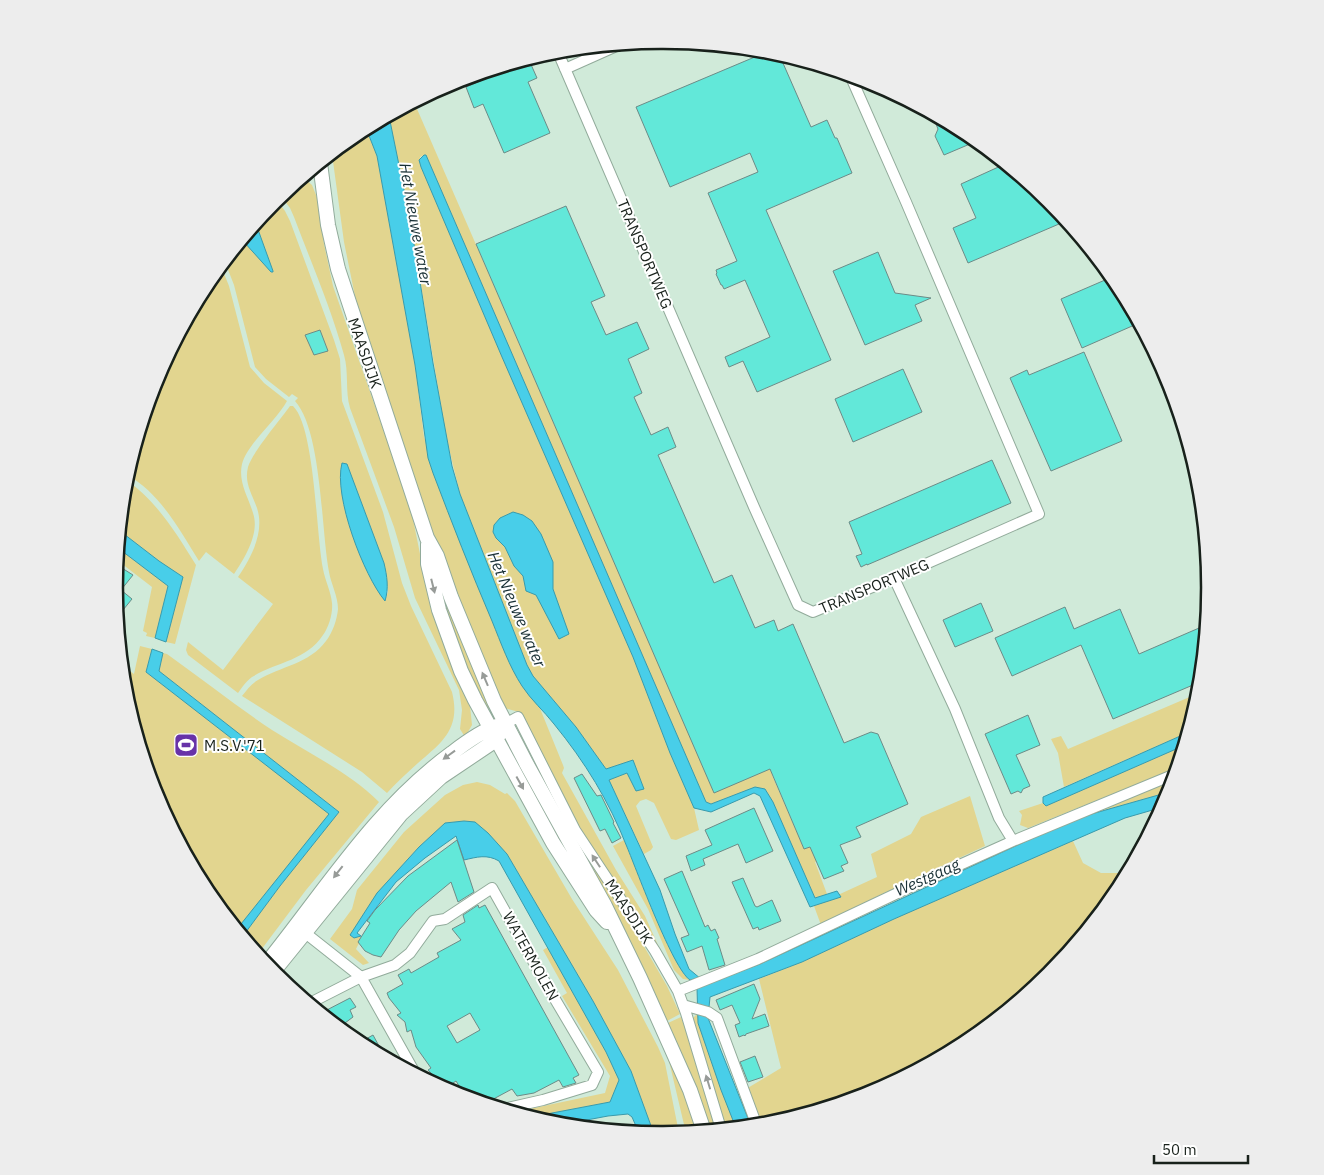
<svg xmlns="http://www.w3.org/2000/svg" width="1324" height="1175" font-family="'IBM Plex Sans',sans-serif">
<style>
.green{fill:#e2d58f;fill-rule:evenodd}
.water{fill:#48cee9;stroke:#3a9aab}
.building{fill:#62e8d9;stroke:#6c8b87;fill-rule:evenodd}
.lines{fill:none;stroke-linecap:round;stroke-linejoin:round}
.street-casing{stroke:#92ab9b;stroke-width:12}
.secondary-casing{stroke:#92ab9b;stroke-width:16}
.street{stroke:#fff;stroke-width:10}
.secondary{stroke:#fff;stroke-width:14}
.oneway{fill:#979b98}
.labels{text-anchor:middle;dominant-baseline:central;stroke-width:4;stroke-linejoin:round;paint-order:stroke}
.street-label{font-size:15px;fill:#18211b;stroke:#fff}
.poi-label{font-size:15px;fill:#18211b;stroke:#fff;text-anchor:start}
.water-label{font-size:16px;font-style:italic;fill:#193035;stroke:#fff}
.rim{fill:none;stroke:#18211b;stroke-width:2.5}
</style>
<rect width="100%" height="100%" fill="#d0ead9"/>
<path class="green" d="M414 102 714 792 773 767 772 775 804 849 821 842 827 857 815 862 827 894 815 898 773 802 765 789 755 787 711 804 706 802 426 155H424L420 157 421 167 502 357 633 657 670 753 694 808 699 830 676 840 671 839 654 803 646 799 640 801 636 806 653 847 651 850 644 854 609 780 627 773 644 789 633 761 606 769 576 727 533 676 527 665 460 494 446 436 410 219 389 116Z
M366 128 377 156 415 365 424 437 522 686 539 706 563 765 564 768 562 773 616 870 645 916 666 963 578 828 522 715 519 712 504 708 456 601 370 352 357 306 344 242 332 154 358 132Z
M303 177 312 185 318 200 324 244 333 286 411 509 424 574 457 677 470 706 472 725 465 737 460 729 462 710 459 690 415 598 394 527 350 408C345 391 349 372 344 355 331 308 311 262 294 217L290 208 281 196Z
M276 199 285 211 290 221 334 340 340 359 342 401 383 512 402 583 411 606 452 692C461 728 443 742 418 763 407 773 396 783 387 793L362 772 242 696C247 690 251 684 258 680 281 666 309 664 326 641 333 632 337 619 338 609 338 596 331 584 329 572 321 530 322 431 295 401L298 398 292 394 289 397 266 379 255 367 234 285 225 262 243 239 244 242 273 272 256 224ZM342 463 347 464 384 563 388 592 385 600C365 577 332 494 342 463Z
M221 266 229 286 250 367 264 383 287 401C276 421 247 444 242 464 238 482 248 496 253 513 260 533 245 558 234 574L206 552 199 561C179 529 160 493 127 475L156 378 207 283Z
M290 406H293C315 427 316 535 323 569 325 580 331 592 332 603 333 613 329 627 323 635 306 661 276 662 252 677 245 682 242 688 238 693L188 655 186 650 188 642 223 670 273 604 238 577C251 558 265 532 257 508 252 494 244 483 248 467 252 453 280 420 290 406Z
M125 479C157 501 176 533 196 565L175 644 166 642 183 577 159 561 120 531Z
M118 548 168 586 155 638 146 636 147 633 143 631 152 587 117 560Z
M436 561 493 706 485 710 465 663 441 596Z
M140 646 152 649 146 672 330 814 237 929 207 891 156 797 125 694 122 665 134 674Z
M163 653 167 654C202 679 236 706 272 730 308 753 349 772 379 802L306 890 258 954 243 936 280 886 339 812 159 671Z
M1199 693 1187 733 1064 787 1058 753 1051 739 1061 736 1068 749Z
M1183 746 1177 768 1028 828 1020 825 1022 815 1019 811 1043 803 1046 806Z
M1174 778 1169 792 1088 815 1085 814Z
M477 782 490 785 505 794 507 793 515 801 572 899 618 970 658 1047 665 1063 679 1133 654 1134 631 1071 593 1001 507 854 464 821 445 823 419 847 403 864 351 935 354 938 361 936 362 937 356 949 369 963 363 965 330 939 352 909 357 890 404 832 445 795 463 785Z
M970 796 985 846 884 893 821 925 814 906 877 877 871 854 911 834 921 817Z
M624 840C635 865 672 968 690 980L683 979 674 970 648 909 613 846Z
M1073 841 1083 863 1101 873H1127L1117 892 1049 975 966 1043 871 1093 769 1125H759L746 1089 781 1068 759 979 802 962 894 919Z
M582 850 624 912 667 986 680 1014 667 1021 630 942 581 851Z
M548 947 606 1052 619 1080 610 1102 531 1117 515 1112 605 1093 610 1076 562 996 567 993 543 950Z
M698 1013V1023L707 1049 736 1128 724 1129 692 1019Z
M681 1017 691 1044 716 1130H710L696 1089 668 1023Z
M669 1061 687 1099 698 1131 686 1133Z"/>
<path class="water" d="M389 116 410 219 433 363 452 466 460 494 527 665 533 676 576 727 606 769 633 760 644 789 636 791 627 773 609 780 660 890 675 934 689 969 707 984 760 964 1085 814 1088 815 1169 792 1163 807 1125 818 1086 835 894 919 802 962 710 997 708 1018 751 1126 736 1128 721 1090 698 1023 697 988 699 987 694 979 690 980C673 969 637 871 627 847 609 801 585 762 554 724 544 711 531 700 522 686 509 666 501 643 492 621 471 572 452 523 433 473L428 458 415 365 377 156 366 128Z
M424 155H426L706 802 711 804 755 787 765 789 773 802 815 898 837 891 841 897 810 907 760 796 754 793 711 812 694 808 670 753 633 657 502 357 421 167 419 160Z
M256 224 273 271V272H271L244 242 243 239Z
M342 463 347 464 384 563C387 576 389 588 385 601 364 576 333 496 342 463Z
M513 512 523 515 532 521 541 534 553 562V589L569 634 559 639 536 595 526 591 523 576 514 566 505 547 496 538 493 532 494 525 500 518Z
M120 531 159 561 183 577 166 642 155 638 168 586 118 548Z
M152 649 163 653 159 671 339 812 280 886 243 936 237 929 329 814 146 672Z
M1187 733 1183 746 1046 806 1043 803V797Z
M464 821 475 822 488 833 507 854 593 1001 631 1071 654 1134 639 1133 632 1117 628 1114 608 1116 560 1125 531 1117 610 1102 619 1080 606 1052 499 861C487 854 477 857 464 860L456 836 425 858 396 882 357 933 361 936 354 938 350 935 377 893 419 847 445 823Z"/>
<path class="building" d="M769 51 779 54 811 127 827 120 835 138H837L852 173 766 210 831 360 757 392 743 361 729 367 725 357 770 337 745 280 724 289 722 285H721L716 274 717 273 716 270 737 261 708 193 758 172 750 153 670 187 636 107Z
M529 60 537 78 528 82 550 133 504 153 483 104 474 108 466 87Z
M932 114 966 132 977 141 944 155 935 136 938 129Z
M1005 164 1049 201 1066 221 968 263 953 228 976 218 961 184Z
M566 206 605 296 591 302 606 335 637 322 649 349 628 359 642 393 634 397 651 435 668 427 676 447 658 455 714 583 732 575 755 628 774 620 778 631 793 624 844 743 871 732 878 734 908 804 856 827 861 837 840 845 848 863 841 866 844 871 824 879 810 847 804 849 770 769 714 793 476 244Z
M878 252 895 293 931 298 915 305 922 321 865 345 833 271Z
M1112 277 1117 284 1139 323 1082 348 1061 299Z
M320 330 328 351 314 355 305 335Z
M1084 352 1122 441 1051 471 1010 378 1027 370 1029 375Z
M903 369 922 412 853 442 835 399Z
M992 460 1011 503 867 565V564L861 567 856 556 862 554 849 522Z
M117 565 133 575 121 590 132 599 123 610 116 604 114 587Z
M981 603 993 631 955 647 943 620Z
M1065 607 1074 629 1120 609 1139 654 1206 625 1200 682 1113 719 1081 645 1012 676 995 638Z
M1028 715 1040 745 1016 755 1030 786 1023 789 1021 793 1018 791 1011 794 985 734Z
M582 774 597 796 601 795 614 822 613 823 621 838 612 843 605 829 600 831 574 778Z
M754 808 773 851 746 863 738 844 703 859 705 865 691 871 686 856 712 845 705 830Z
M457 840 474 892 458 902 451 882 416 911 399 930 381 957 373 955 365 951 358 942 370 923 367 921 375 910 408 876Z
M682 871 705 927 708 925 711 931 715 929 719 938 717 939 725 965 709 970 702 946 687 952 681 938 689 935 664 879Z
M743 878 755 906 757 907 772 900 781 921 759 930 758 927 753 929 732 882Z
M478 905 479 908 485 905 579 1075 573 1078 576 1083 563 1087 559 1080 534 1093 517 1096 512 1089 486 1103 466 1097 456 1081 444 1089 437 1085 435 1077 428 1070 431 1068 416 1047 411 1030 407 1032 405 1022 397 1015 401 1013 389 998 387 993 403 984 398 975 409 969 411 973 439 957 437 953 461 940 452 929 465 922 463 915ZM470 1013 480 1030 457 1043 447 1026Z
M754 984 760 999 752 1019 765 1014 769 1026 746 1034 745 1036 744 1035 739 1037 735 1025 740 1023 732 1005 720 1010 716 1000Z
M350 998 356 1007 350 1010 353 1017 341 1026 340 1024 337 1026 321 1013Z
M373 1035 385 1057 359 1043Z
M755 1056 763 1077 748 1082 740 1062Z"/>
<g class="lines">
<g class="street-casing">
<path id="street" d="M557 50 754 507 798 605 813 612 894 578 1039 514 906 202 850 75
M565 69 621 44
M894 578 955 709 999 818 1013 841
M505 724 518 717 575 830 655 951 678 991 686 1013 721 1129
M299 928 361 977 415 1073
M678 991 758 959 906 889 1013 841 1175 774
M310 1003 361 977 395 965 410 953 433 921 445 919 492 888 546 984 598 1072 592 1085 543 1100 503 1109
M683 1005 708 1012 717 1018 757 1126"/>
</g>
<g class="secondary-casing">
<path id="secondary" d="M320 163 328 225 338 269 427 538 437 556 451 597 494 701 526 763 605 906 640 978 690 1090 704 1131
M428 544V564L439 610 461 671 475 700 553 843 596 910 607 922
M266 964C325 891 375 809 452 753 465 743 481 731 497 726
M273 972 401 814 441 777 496 740 500 733"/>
</g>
<use href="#street" class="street"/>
<use href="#secondary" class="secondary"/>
</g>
<defs><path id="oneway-solid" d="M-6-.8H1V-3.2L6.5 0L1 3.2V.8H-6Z" transform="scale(1.25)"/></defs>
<g class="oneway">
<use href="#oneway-solid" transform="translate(433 586) rotate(76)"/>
<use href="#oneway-solid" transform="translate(485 679) rotate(-113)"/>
<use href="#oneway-solid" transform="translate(449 755) rotate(144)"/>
<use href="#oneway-solid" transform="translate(520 783) rotate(61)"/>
<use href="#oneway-solid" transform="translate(596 861) rotate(-123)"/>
<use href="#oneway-solid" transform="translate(338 872) rotate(128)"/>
<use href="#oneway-solid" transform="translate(708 1082) rotate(-107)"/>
</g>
<defs>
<g id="stadium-square" transform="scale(1.25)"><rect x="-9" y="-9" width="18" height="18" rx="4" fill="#6732a8" stroke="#fff"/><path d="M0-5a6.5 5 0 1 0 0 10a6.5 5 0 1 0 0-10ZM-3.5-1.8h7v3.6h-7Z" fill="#fff"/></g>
</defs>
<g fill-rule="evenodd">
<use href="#stadium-square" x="186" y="745"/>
</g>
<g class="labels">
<g class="street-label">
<text transform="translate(645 254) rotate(67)">TRANSPORTWEG</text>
<text transform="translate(365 353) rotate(71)">MAASDIJK</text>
<text transform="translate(874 586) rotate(-23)">TRANSPORTWEG</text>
<text transform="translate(629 911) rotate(57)">MAASDIJK</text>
<text transform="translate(531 956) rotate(61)">WATERMOLEN</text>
</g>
<g class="poi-label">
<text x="204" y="745">M.S.V.'71</text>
</g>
<g class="water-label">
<text transform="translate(416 224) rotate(80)">Het Nieuwe water</text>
<text transform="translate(517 609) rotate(67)">Het Nieuwe water</text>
<text transform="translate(927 877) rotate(-24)">Westgaag</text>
</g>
</g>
<path d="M0 0H1324V1175H0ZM661 49H663A538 538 0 0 1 1201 587V588A538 538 0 0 1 663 1126H661A538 538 0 0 1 123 588V587A538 538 0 0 1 661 49Z" fill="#ededed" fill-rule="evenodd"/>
<path class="rim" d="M661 49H663A538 538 0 0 1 1201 587V588A538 538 0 0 1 663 1126H661A538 538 0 0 1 123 588V587A538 538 0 0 1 661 49Z"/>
<path d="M1154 1155v8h94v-8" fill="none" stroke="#18211b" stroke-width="2.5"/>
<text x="1162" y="1155" font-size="15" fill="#18211b" stroke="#ffffff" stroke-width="4" paint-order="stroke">50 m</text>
</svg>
